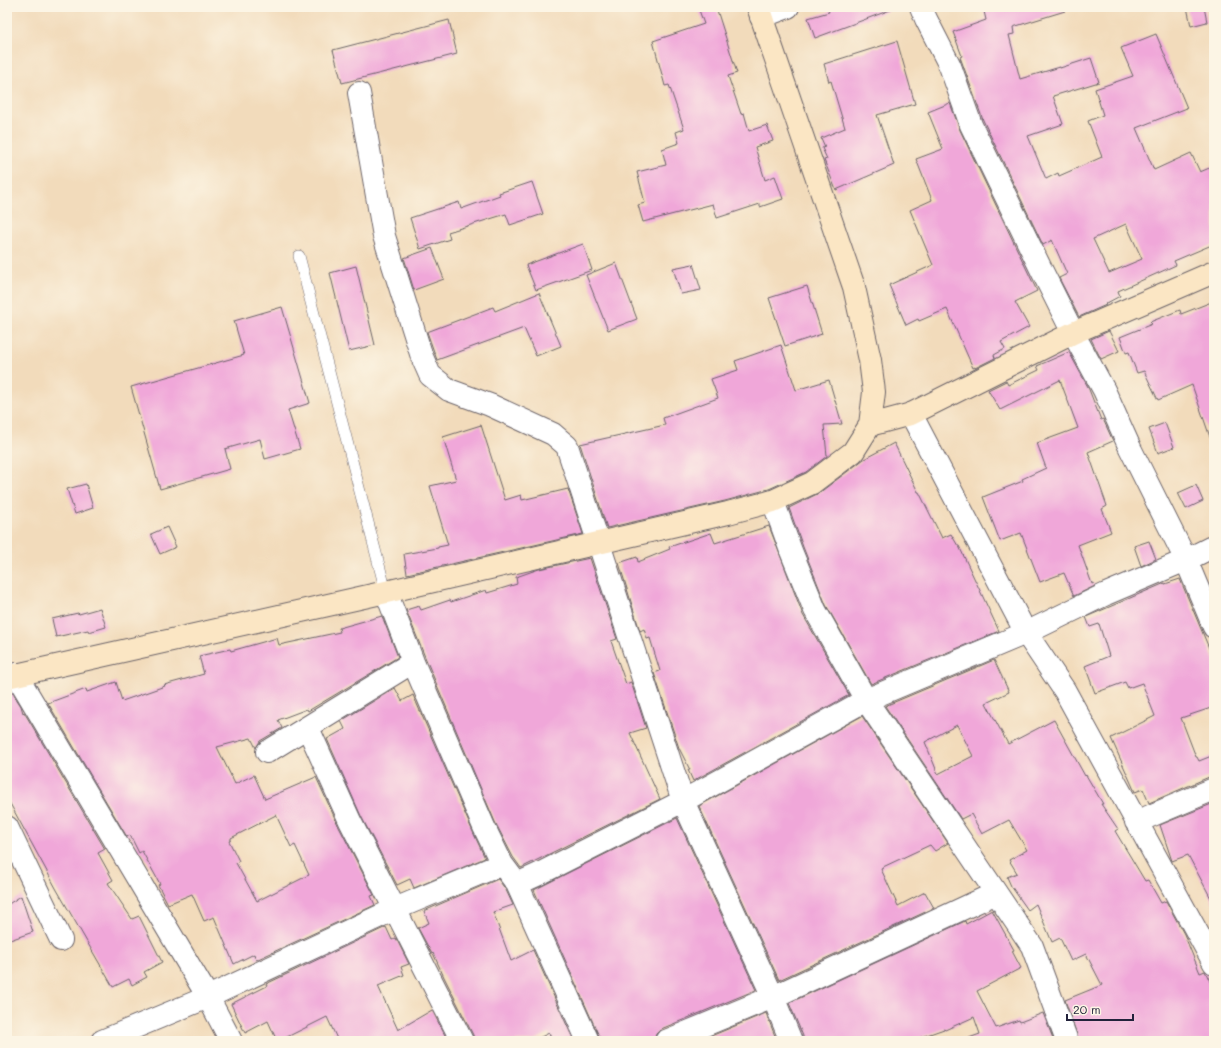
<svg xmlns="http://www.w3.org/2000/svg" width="1221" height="1048" font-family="Mali,sans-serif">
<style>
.building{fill:#f0a7d9;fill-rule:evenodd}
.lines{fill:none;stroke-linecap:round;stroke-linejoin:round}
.lane-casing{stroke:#6b6368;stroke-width:12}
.street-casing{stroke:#6b6368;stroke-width:24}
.secondary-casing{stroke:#6b6368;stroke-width:24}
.lane{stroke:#fff;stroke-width:11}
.street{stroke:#fff;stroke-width:22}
.secondary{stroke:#fbe6c4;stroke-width:22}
</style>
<rect width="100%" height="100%" fill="#fcf5e5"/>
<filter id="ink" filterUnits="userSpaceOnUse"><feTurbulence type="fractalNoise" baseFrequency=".025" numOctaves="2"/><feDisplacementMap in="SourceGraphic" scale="8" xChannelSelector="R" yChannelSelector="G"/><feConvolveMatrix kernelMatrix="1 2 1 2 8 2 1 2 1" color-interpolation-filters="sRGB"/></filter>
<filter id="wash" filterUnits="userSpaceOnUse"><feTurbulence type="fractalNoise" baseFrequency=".012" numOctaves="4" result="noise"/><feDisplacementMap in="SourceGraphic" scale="16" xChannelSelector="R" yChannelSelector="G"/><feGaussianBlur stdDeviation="0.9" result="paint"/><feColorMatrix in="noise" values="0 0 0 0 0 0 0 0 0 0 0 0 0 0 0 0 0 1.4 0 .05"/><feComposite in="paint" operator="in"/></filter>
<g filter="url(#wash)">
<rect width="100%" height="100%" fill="#f2dbbb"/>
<g id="blocks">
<path class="building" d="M710 7H716L737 73 728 76 741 114 744 113 749 131 767 125 773 141 755 147 765 180 775 176 783 199 760 207V204L717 218 713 204 643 222 638 205 645 203 637 172 666 165 662 149 679 143 676 132 684 129 669 85 665 86 653 41 704 24 699 10Z
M827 7H893V9L815 38 808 18 829 12Z
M983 7H1064L1065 11 1013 27 1014 34 1009 35 1020 79 1060 67V68L1091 58 1099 82 1053 96 1063 124 1028 136 1046 179 1058 173 1059 176 1102 157 1088 121 1103 115 1095 89 1133 76 1121 48 1156 34 1187 108 1136 128 1154 170 1191 153 1200 172 1214 166V244L1174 261 1176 265 1118 291 1120 296 1105 304 1106 305 1079 317 1059 278 1067 274 1052 240 1043 245 983 120 960 57 962 56 953 32 986 20ZM1126 224 1142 259 1109 273 1093 239Z
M1187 7H1204L1207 22 1191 26Z
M449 20 457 54 342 83 333 50Z
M897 41 915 104 877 115 894 165 836 190 824 160 827 159 822 148 825 147 821 138 845 128 831 81 829 82 824 64Z
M950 103 960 130 1037 291 1015 302 1029 327 1001 342 1005 349 994 355 995 358 975 368V367L973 368 947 309 919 321 918 319 906 325 889 285 933 265 910 210 932 200 916 159 943 149 928 112Z
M532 182 543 214 510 225 506 214 448 232 450 239 420 249 410 218 459 202 461 209 500 195 499 193Z
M583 244 592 270 536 290 526 265Z
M432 248 444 279 414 290 404 258Z
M616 263 637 319 608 330 586 275Z
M693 264 701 290 681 294 673 268Z
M356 266 375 345 349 351 330 273Z
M807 286 822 334 785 346 769 298Z
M539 293 561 346 536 356 524 328 437 360 427 332 493 307 495 311Z
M1214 301V440H1211L1192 385 1158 400 1144 371 1137 373 1129 352 1126 353 1120 337 1152 324 1150 322 1180 310 1181 314Z
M282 307 310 403 288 410 300 449 265 459 260 439 225 449 230 469 160 489 131 387 244 355 234 321Z
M1109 331 1119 351 1101 359 1091 339Z
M781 345 796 390 829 380 842 424 824 425 827 456 806 472 769 489 725 501 607 528 580 444 665 425 663 418 718 398 711 379 738 370 735 361Z
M1069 352 1088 387 1101 420 1103 419 1113 441 1088 452 1107 506 1102 509 1111 532 1078 545 1092 584 1094 583 1095 586 1074 596 1064 573 1040 582 1021 533 1000 541 983 497 1023 481 1022 479 1046 468 1037 443 1078 428 1060 380 1000 410 988 390 1006 381 1008 385 1039 370 1037 366Z
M1165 423 1174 447 1158 453 1149 429Z
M481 425 505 500 521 495 522 500 568 489 583 534 407 574 404 554 438 548V547L448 545 430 486 456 480 443 437Z
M894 443 918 492H919L942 538 951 534 958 546H959L999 631 871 684 826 605 803 547 789 508 819 493 864 459Z
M86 484 93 508 75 514 67 489Z
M1196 485 1203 501 1186 509 1178 493Z
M769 526 803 615 849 695 693 781 688 770H690L679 748 654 673 660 671 650 638 647 639 644 629 640 631 619 563 637 557 638 562 670 549 669 547 711 533 715 543Z
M167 527 176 547 160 554 151 534Z
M1149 541 1156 559 1141 566 1134 546Z
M590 558 617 639 611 641 626 684 631 682 646 728 630 733 660 799 521 868 513 857 495 822 425 657 406 610 419 606 421 610 450 600 451 602 486 590 487 593 517 584 516 577 539 569Z
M1180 579 1214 660V707L1181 718 1196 757H1197L1199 761 1214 755V777H1209L1149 803 1143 789 1135 792 1111 738 1155 716 1142 683 1128 688 1125 682 1095 693 1085 666 1109 656 1099 624 1090 627 1086 617 1165 583V584Z
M100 608 106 627 89 632 88 630 56 637 52 619 78 613 79 614Z
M382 616 398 657 308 711 307 709 278 720 282 728 260 741 256 748 251 738 217 747 235 784 254 775 265 799 316 777 339 827 374 895 371 896 375 905 256 960 254 954 234 964 214 917 204 921 192 894 168 904 158 885 160 884 142 851 139 853 130 835 127 837 48 703 86 689 87 692 116 682 122 701 165 686 164 685 204 674 199 656 230 649 231 651 277 638 279 645 340 632 339 628ZM276 815 291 847 295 845 309 875 257 901 236 863 239 861 229 841 231 840V838Z
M994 660 1009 692 986 703 1008 744 1054 720 1085 776 1086 775 1103 804H1101L1118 829 1115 831 1145 881 1148 880 1161 903 1166 901 1184 934 1200 973 1205 971 1214 990V1041H1079L1065 1000 1102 985 1086 954 1071 961 1060 938 1052 942 1036 904 1028 910 1011 886 1007 877 1017 873 1009 860 1027 850 1009 820 982 834 971 814 961 819 885 706ZM957 725 973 756 938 774 925 742Z
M395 688 402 701 413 695 473 832 485 858 414 888 410 879 397 885 361 816 327 739 345 729 341 721Z
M7 689H10L21 706 23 713 24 712 105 849 98 853 113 880 108 883 132 919 139 916 162 962 144 972 147 977 132 985 129 979 113 987 57 890 7 798Z
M862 716 948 843 935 851 930 845 883 867V868L881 869 898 906 925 892 934 908 779 980 699 806Z
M1214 803V904L1188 855 1172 861 1160 825Z
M677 818 756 990 661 1029 656 1034 654 1041H600L599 1036 534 890Z
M498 879 506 890 513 905 493 912 511 961 533 950 574 1041H552L549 1033 533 1041H474L473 1035 444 977 433 953 432 954 418 928 429 923 424 911Z
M21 896 33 932 7 941V905Z
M992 910 1014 950 1012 951 1021 968 977 991 996 1028 1019 1020 1020 1022 1043 1013 1054 1041H967L966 1039 980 1034 974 1017 945 1030 944 1029 910 1041H803V1036L789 1003 965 921 966 924Z
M386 927 392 940 396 938 409 964 401 967 404 975 378 986 398 1030 432 1010 448 1041H338L327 1017 279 1041H277L268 1021 245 1033 231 1004 267 986 266 984Z
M766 1013 777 1041H699Z"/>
</g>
</g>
<g filter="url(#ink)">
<use href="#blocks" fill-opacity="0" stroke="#6b6368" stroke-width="1"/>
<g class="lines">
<g class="lane-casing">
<path id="lane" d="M299 256 386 592"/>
</g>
<g class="street-casing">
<path id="street" d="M921 7 926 19 950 66 971 125 1042 271 1073 333 1104 390 1130 448 1186 560 1214 627
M761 17 788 7
M359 93 384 236 422 357 430 375 449 390 490 405 553 434 567 446 683 801 773 997 791 1041
M911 414 1026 633 1065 691 1214 963
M773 501 791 551 815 610 866 700 1032 946 1067 1041
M386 592 413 662 484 827 502 864 517 884 588 1041
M16 674 208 997 231 1041
M308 728 350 821 462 1041
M267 752 413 662
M1136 822 1214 789
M7 827 61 940
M517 884 539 874 683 801 866 700 1026 633 1106 594 1186 560 1214 546
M102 1041 208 997 395 909 502 864
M666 1041 773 997 996 893"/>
</g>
<g class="secondary-casing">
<path id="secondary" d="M870 425 911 414 1073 333 1214 272
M7 677 386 592 728 513 773 501 812 483 853 452 870 425 874 392 870 360 854 287 758 7"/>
</g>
<use href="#lane" class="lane"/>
<use href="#street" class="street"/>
<use href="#secondary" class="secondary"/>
</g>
</g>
<rect width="1221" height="1048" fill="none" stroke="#fcf5e5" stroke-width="24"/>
<path d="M1067 1014v6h66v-6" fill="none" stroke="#22223b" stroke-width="2"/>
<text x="1073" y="1014" font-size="12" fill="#22223b" stroke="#fcf5e5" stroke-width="3" paint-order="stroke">20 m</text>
</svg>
